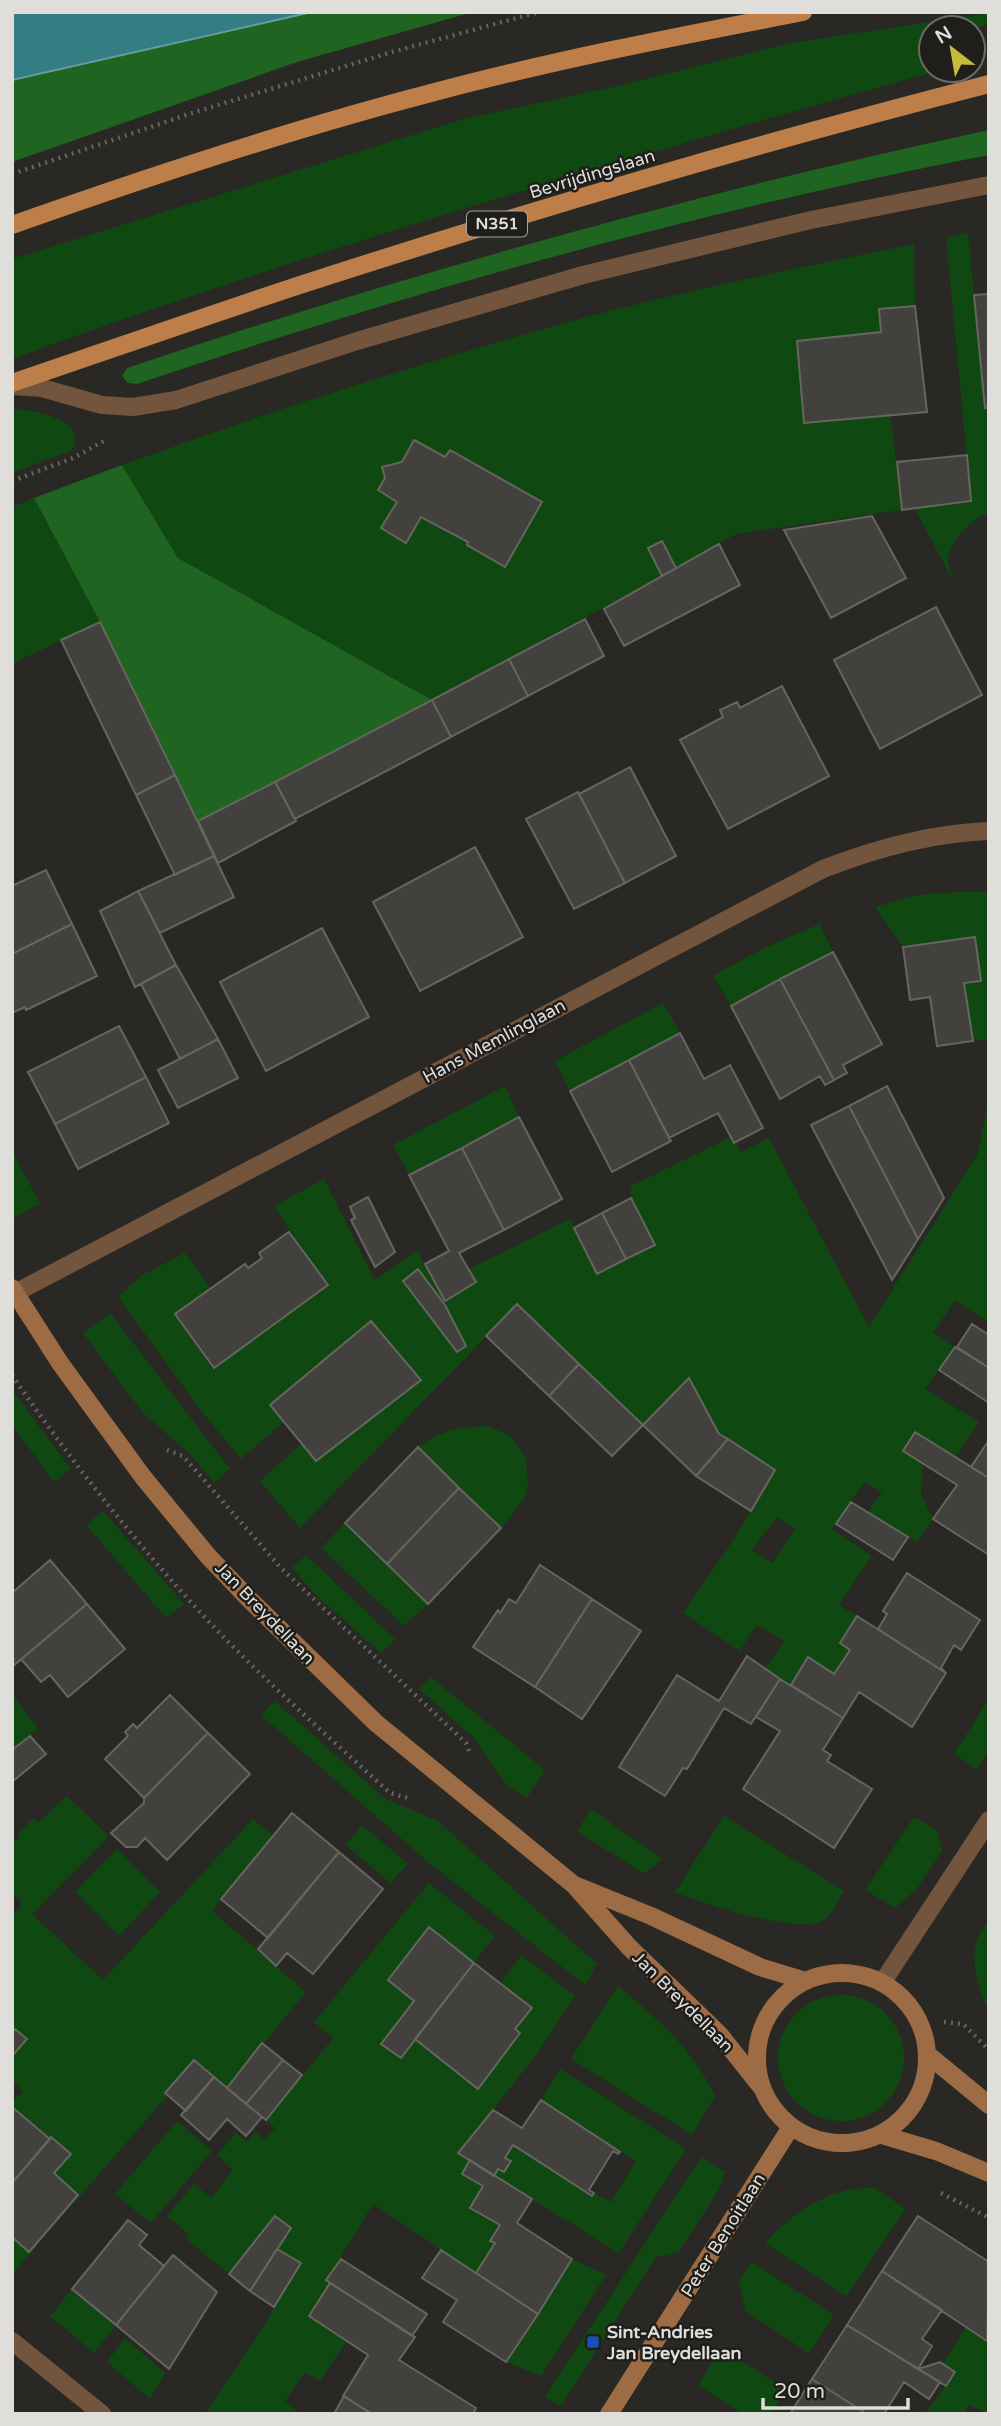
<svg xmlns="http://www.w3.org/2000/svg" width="1001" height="2426" font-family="'Varela Round',sans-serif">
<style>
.green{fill:#0f4811;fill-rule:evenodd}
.forest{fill:#1f6420}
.water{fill:#337e83;stroke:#679b9d;stroke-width:2}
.building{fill:#43413d;stroke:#676560;stroke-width:2}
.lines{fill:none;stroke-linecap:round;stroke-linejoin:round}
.path{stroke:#656461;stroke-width:4.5;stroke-dasharray:2 5;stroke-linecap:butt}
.street{stroke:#73543c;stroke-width:18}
.secondary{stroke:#9d6c44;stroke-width:18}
.primary{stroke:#be7e4a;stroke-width:18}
.transit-dot{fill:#1a4fb4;stroke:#201e1a;stroke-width:2.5}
.labels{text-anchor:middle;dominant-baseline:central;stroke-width:5;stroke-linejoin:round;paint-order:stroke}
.shield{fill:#201e1a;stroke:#a6a4a1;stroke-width:2}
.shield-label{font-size:16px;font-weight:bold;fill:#dfdedb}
.street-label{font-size:18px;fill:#dfdedb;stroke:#201e1a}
.poi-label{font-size:18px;font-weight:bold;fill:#dfdedb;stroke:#201e1a;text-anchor:start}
</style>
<rect width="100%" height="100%" fill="#292824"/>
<path class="green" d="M989 13V24L973 29 931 28V70H940C628 158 316 248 12 359V259L464 119 613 87 791 43Z
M968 233 985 407H989V512C972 520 950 539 948 560 948 566 953 576 954 583L915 509 971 501 946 237Z
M914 244 915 306 881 332 797 341 805 423 890 415 902 510 736 534 676 568 662 541 648 549 662 576 432 700 178 558 122 465C270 411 420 363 572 321 685 290 800 268 914 244Z
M12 410C32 408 92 421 71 451L12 473Z
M34 498 100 622 12 664V507Z
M957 892H989V1039L973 1041 964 983 981 980 975 938 903 947 875 907 917 895Z
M820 924 833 952 731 1006 713 976 762 949Z
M663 1003 680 1033 570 1091 555 1061Z
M505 1086 519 1117 409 1175 393 1145Z
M989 1096V1323L955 1300 933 1333 955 1347 925 1389 979 1422 955 1457 915 1432 903 1451 923 1464 921 1495 933 1519 917 1543 868 1512 882 1492 864 1482 832 1529 872 1556 839 1605 857 1616 840 1643 850 1650 834 1674 808 1658 791 1685 765 1668 785 1641 756 1625 740 1651 683 1613 734 1539 775 1470 719 1434 689 1379 643 1425 517 1305 300 1528 260 1481 302 1443 317 1460 400 1398 421 1380 371 1321 270 1405 284 1422 241 1459 202 1412 118 1297 142 1275 185 1253 211 1289 175 1314 212 1369 327 1285 274 1206 324 1179 375 1280 418 1250 424 1265 445 1301 476 1282 469 1269 570 1219 597 1274 655 1245 631 1198V1186L731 1137 734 1143 736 1142 741 1152 769 1138 869 1327 978 1153ZM777 1517 795 1529 772 1563 752 1550Z
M12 1151 40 1203 12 1219Z
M110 1313 230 1469 214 1483 190 1454 143 1413 83 1333Z
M12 1390 71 1469 54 1482 12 1425Z
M487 1426 509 1435 526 1458 528 1485 524 1499 501 1528 418 1447C443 1430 457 1427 487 1426Z
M103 1511 184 1604 166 1618 86 1525Z
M345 1523 428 1604 404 1626 321 1548Z
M306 1555 395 1639 381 1653 318 1597 292 1568Z
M431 1677 545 1770 527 1798 506 1784 473 1737 419 1689Z
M12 1694 39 1729 12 1750Z
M989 1699V1749L977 1769 954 1754Z
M275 1701 384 1798 438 1821 597 1964 585 1985 428 1862 261 1715Z
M67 1796 109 1836 32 1914 103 1980 253 1819 274 1836 212 1911 306 1992 227 2088 194 2060 166 2093 168 2095 12 2274V2237L29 2251 78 2195 54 2173 70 2153 12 2107V2102L23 2091 12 2080V2056L27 2039 15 2029 12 2032V1915L22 1904 12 1893V1844L20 1837 18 1834 32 1819 39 1822Z
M591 1809 662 1859 644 1874 577 1831Z
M724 1816 844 1891C838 1901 833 1916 822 1921 795 1934 704 1904 675 1892Z
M914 1817 937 1830 942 1851 917 1889 895 1908 865 1890Z
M362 1825 408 1864 390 1883 346 1845Z
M117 1849 160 1892 119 1936 75 1892Z
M429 1883 495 1936 474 1963 429 1927 388 1980 414 2001 382 2044 401 2058 415 2039 478 2089 520 2034 515 2029 532 2008 501 1983 521 1955 575 1996 537 2054 459 2153 470 2160 462 2174 483 2186 471 2208 500 2225 491 2241 495 2243 476 2273 373 2204 327 2280 330 2283 310 2315 346 2342 320 2381 305 2372 285 2401 300 2414H205L255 2340 300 2264 277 2249 291 2228 276 2216 229 2274 186 2239 189 2235 167 2216 194 2184 211 2198 233 2170 217 2155 236 2133 248 2141 255 2132 265 2140 275 2128 266 2120 333 2038 314 2022Z
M989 1921V2011C980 1994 969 1958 977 1940 979 1933 985 1927 989 1921Z
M618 1986C659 2020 692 2048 715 2096L692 2135 571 2059Z
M778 2058a63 63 0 1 1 126 0a63 63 0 1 1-126 0Z
M560 2069 686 2149 619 2253 494 2176 513 2145 592 2195 594 2193 611 2202 636 2161 541 2100Z
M177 2121 212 2151 151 2223 115 2194Z
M701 2157 725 2172 718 2191 679 2252 656 2257 561 2406 545 2397Z
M873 2187 906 2209 846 2296 765 2243C786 2220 813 2199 844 2191 853 2188 863 2189 873 2187Z
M572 2259 606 2275 541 2376 506 2362Z
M752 2262 834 2315 809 2353 745 2311 739 2281Z
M72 2289 116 2325 94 2353 50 2316Z
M966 2327 989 2342V2414L969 2405 964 2414H924L946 2386 943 2364Z
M125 2338 165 2373 150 2399 107 2362Z
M721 2348 787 2390 772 2414H743L698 2385Z"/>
<path class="forest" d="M312 12H473L297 62 12 162V79Z
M989 130V155C700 211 416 290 137 384L128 383 122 376 127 368C410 273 697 193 989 130Z
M122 465 178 558 432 700 198 821 100 622 34 498Z"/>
<path class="water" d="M12 12H312L12 80Z"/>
<path class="building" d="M989 294V407L985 408 974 295Z
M915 306 927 412 804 423 797 341 881 332 879 309Z
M414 440 445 457 450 450 542 502 505 567 467 545 468 542 421 517 406 543 381 528 397 502 378 490 385 478 382 467 402 462Z
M967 455 971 501 902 510 897 462Z
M872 516 906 578 831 618 784 530Z
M662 541 676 568 662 576 648 548Z
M719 544 740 585 624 646 604 609Z
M936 607 982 695 880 749 834 660Z
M585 619 604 656 528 696 509 659Z
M100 622 175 775 136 795 61 640Z
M509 659 528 696 451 737 432 700Z
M782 686 829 776 728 829 680 740 723 717 720 710 737 702 740 708Z
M432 700 451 737 295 819 275 782Z
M630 767 676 856 625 883 579 794Z
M175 775 214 856 175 875 136 795Z
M275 782 296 821 218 863 198 821Z
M578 792 625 883 574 909 526 819Z
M475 847 523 937 420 991 373 902Z
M214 856 234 897 160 933 138 891Z
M46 870 72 924 12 954V886Z
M138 891 176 965 135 987 100 911Z
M72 924 97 976 26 1010 25 1007 12 1013V954Z
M322 928 369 1017 266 1071 220 982Z
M975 937 981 981 964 983 973 1041 937 1046 930 997 910 1000 903 947Z
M833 952 882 1044 843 1065 847 1073 834 1080 780 979Z
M176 965 218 1039 180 1059 141 984Z
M780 979 834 1080 825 1085 820 1076 780 1099 731 1006Z
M119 1026 146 1077 55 1124 28 1072Z
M680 1033 704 1079 730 1065 763 1128 734 1143 718 1113 669 1138 629 1060Z
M218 1039 238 1078 178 1108 158 1070Z
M629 1060 671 1141 612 1172 570 1091Z
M146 1077 169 1123 78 1169 55 1124Z
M887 1086 944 1198 918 1239 849 1106Z
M849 1106 918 1239 892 1280 811 1125Z
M519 1117 562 1199 504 1230 462 1148Z
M462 1148 504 1230 459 1253 476 1282 445 1301 425 1264 449 1251 409 1175Z
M368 1197 395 1252 375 1267 351 1220 355 1218 350 1207Z
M631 1198 655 1245 626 1259 602 1213Z
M602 1213 626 1259 597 1274 574 1228Z
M289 1232 328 1285 214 1368 175 1314 245 1264 248 1268 262 1258 259 1253Z
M418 1269 445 1305 466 1346 457 1352 403 1281Z
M517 1304 579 1364 549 1396 486 1336Z
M371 1321 421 1380 316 1461 270 1405Z
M972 1324 989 1335V1368L957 1347Z
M955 1347 989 1368V1403L939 1370Z
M579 1364 643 1425 612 1456 549 1396Z
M689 1378 719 1434 728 1439 696 1476 643 1425Z
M915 1432 989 1478V1555L933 1519 957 1485 903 1451Z
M728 1439 775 1470 751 1511 696 1476Z
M989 1440V1478L971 1467Z
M418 1447 459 1488 387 1564 345 1523Z
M459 1488 501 1528 428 1604 387 1564Z
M851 1502 908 1537 893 1560 836 1524Z
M50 1560 87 1604 12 1667 14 1659 12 1657V1593Z
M540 1565 592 1599 535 1687 473 1647 498 1610 500 1613 509 1599 516 1603Z
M907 1573 980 1620 961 1650 954 1645 941 1668 946 1673 878 1629 887 1614 883 1611Z
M592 1599 641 1631 582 1719 535 1687Z
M87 1604 125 1649 68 1697 50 1675 41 1682 21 1659Z
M857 1616 946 1673 912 1727 859 1692 843 1718 791 1685 808 1657 834 1674 850 1650 840 1643Z
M747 1656 780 1679 751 1724 724 1708 687 1769 683 1768 665 1796 619 1767 677 1675 719 1701Z
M780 1679 843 1718 823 1750 831 1755 827 1761 872 1789 834 1848 743 1789 780 1731 756 1717Z
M170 1695 208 1733 144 1798 105 1759 128 1736 125 1732 133 1724 137 1728Z
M208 1733 250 1774 167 1860 145 1838 137 1847H126L111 1833 144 1803V1798Z
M30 1736 46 1754 12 1782V1750Z
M292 1813 339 1852 268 1938 221 1899Z
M339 1852 383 1889 313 1974 287 1953 276 1966 258 1949Z
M429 1927 474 1963 401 2058 381 2044 414 2001 388 1980Z
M474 1963 532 2008 515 2029 520 2033 478 2089 415 2039Z
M15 2029 27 2039 12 2056V2032Z
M262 2043 283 2060 246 2104 227 2088Z
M194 2060 214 2077 186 2111 165 2093Z
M283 2060 302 2075 266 2120 246 2104Z
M214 2077 262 2117 246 2136 227 2119 209 2140 181 2115Z
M541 2100 620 2152 618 2154 613 2151 589 2190 594 2193 592 2196 513 2145 505 2158 511 2161 504 2172 498 2169 494 2176 458 2153 493 2110 522 2128Z
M12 2107 50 2139 12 2183Z
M51 2137 71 2154 54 2173 78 2195 29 2252 12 2237V2183Z
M470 2160 532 2199 517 2223 572 2259 538 2314 476 2273 495 2243 490 2241 500 2225 470 2208 483 2186 462 2174Z
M275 2216 291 2228 250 2291 229 2274Z
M918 2216 989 2262 987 2341 882 2271Z
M128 2220 147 2235 139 2245 164 2266 116 2325 72 2289Z
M277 2249 301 2263 274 2307 250 2291Z
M441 2250 538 2314 506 2362 443 2322 457 2300 422 2278Z
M173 2255 217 2292 169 2369 116 2325Z
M341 2259 427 2314 412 2336 326 2280Z
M882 2271 942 2310 922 2339 932 2346 918 2369 847 2325Z
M330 2283 415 2337 399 2360 476 2408 473 2414H372L343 2396 368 2355 309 2316Z
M847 2325 940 2382 929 2399 904 2382 884 2414H867L812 2379Z
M940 2362 955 2372 946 2386 918 2369Z
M812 2379 867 2414H790Z
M344 2396 372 2414H334Z"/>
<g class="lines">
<path class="path" d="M12 174 189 114 392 52 539 12
M12 481 73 458 104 441
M12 1375C72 1463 139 1547 212 1625 268 1684 330 1738 390 1793L412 1799
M167 1450 183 1456 280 1567 466 1743 470 1753
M944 2022 963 2024 989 2050
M941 2193 989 2218"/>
<path class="street" d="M12 386 42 388 102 405 133 407 176 400 357 341 583 275 811 220 989 185
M15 1293 823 869C877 848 931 833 989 831
M882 1983 989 1820
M12 2341 102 2414"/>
<path class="secondary" d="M12 1288 60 1363 143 1477 208 1556 248 1598 376 1723 574 1885 629 1947 720 2035 762 2088
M577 1886 651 1916 760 1967 806 1981
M757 2058a85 85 0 1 1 170 0a85 85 0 1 1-170 0Z
M927 2054 989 2105
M882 2135 936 2151 989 2173
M609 2414 791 2127"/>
<path class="primary" d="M12 225C150 176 289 130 431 93 554 60 679 36 803 12
M12 383C109 350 206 316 303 284 529 211 758 143 989 84"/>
</g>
<rect class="transit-dot" x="586" y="2335" width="14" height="14" rx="3.5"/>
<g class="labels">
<rect class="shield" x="467" y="211.5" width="60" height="25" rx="5"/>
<g class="shield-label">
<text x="497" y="224">N351</text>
</g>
<g class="street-label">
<text transform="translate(592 174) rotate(-17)">Bevrijdingslaan</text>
<text transform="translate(494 1041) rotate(-28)">Hans Memlinglaan</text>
<text transform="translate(265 1613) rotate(46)">Jan Breydellaan</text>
<text transform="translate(683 2002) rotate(45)">Jan Breydellaan</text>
<text transform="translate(723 2235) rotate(-58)">Peter Benoitlaan</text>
</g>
<g class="poi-label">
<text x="607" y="2332">Sint-Andries<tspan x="607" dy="21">Jan Breydellaan</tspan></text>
</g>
</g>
<rect width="1001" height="2426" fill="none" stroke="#dfdedb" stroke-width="28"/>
<g transform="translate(952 49) rotate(329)"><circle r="33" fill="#201e1a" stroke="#6c6b67" stroke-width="2"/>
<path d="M0-5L12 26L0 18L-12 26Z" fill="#c6bc3c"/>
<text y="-10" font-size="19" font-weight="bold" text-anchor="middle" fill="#dfdedb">N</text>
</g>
<path d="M763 2398v10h145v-10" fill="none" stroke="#dfdedb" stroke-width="3.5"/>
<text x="774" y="2398" font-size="21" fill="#dfdedb" stroke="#201e1a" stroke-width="5" paint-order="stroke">20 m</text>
</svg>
